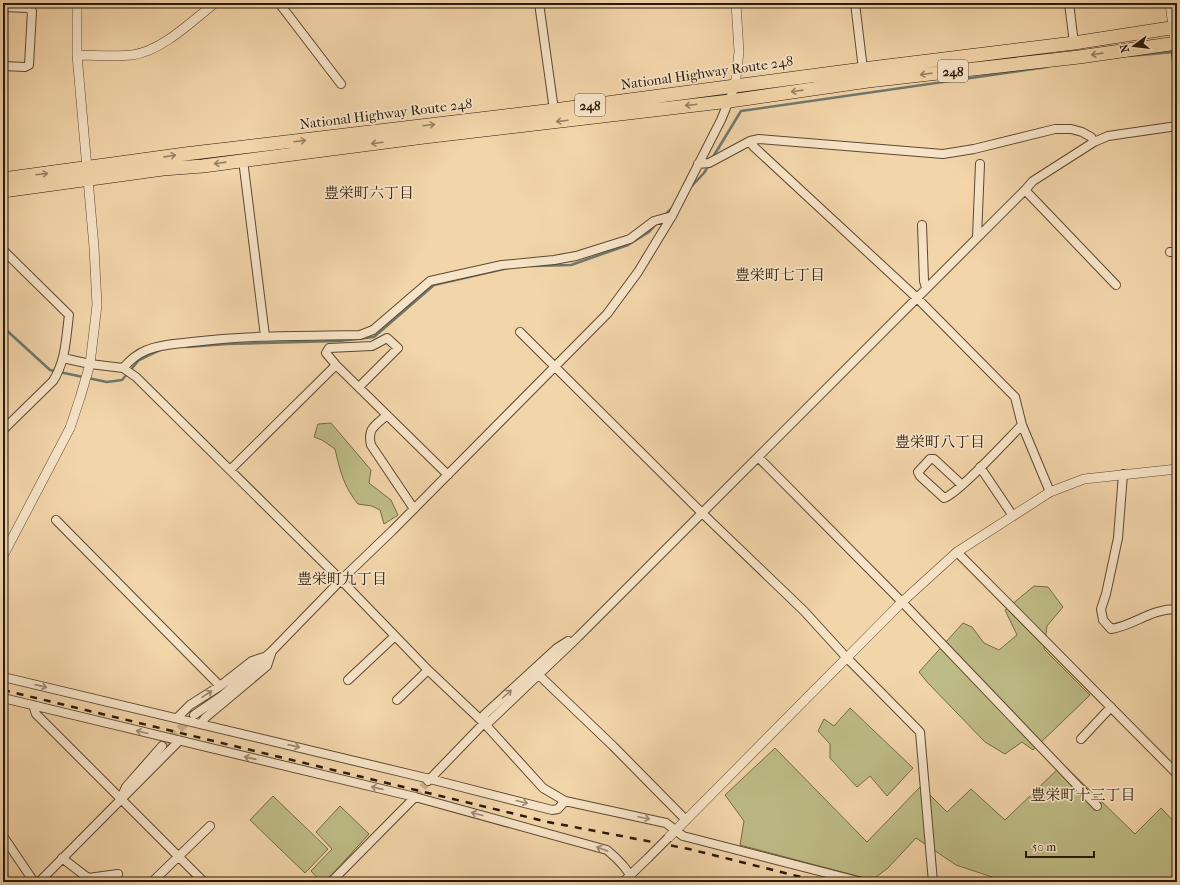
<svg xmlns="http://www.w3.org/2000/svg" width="1180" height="885" font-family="'IM FELL French Canon','Noto Serif JP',serif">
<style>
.green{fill:#bebc86;stroke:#746a48}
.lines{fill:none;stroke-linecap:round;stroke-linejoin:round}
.stream{stroke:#6f786e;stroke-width:2.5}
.minor-tunnel{stroke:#cbaf8a;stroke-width:8;stroke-dasharray:8 4;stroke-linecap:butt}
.minor-casing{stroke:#5c4832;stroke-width:10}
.tertiary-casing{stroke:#5c4832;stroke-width:10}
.trunk-casing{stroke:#29190a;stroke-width:14}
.minor{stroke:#f7e4c8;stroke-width:8}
.tertiary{stroke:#f7e4c8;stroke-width:9}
.trunk{stroke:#f3d5aa;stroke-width:13}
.rail{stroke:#29190a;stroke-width:2.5;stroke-dasharray:7 7;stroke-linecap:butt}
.minor-bridge-casing{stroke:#5c4832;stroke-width:10;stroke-linecap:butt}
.minor-bridge{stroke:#f7e4c8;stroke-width:8}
.oneway{stroke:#988062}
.oneway2{stroke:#9a8972}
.labels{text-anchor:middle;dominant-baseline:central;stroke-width:3.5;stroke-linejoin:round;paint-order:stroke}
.shield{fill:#f7e4c8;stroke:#675643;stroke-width:1}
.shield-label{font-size:13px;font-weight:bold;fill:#29190a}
.street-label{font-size:14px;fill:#29190a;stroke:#f7e4c8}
.neighbourhood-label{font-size:15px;fill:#29190a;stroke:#f7e4c8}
</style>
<rect width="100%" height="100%" fill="#f3d5aa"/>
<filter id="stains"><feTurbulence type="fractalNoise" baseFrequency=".005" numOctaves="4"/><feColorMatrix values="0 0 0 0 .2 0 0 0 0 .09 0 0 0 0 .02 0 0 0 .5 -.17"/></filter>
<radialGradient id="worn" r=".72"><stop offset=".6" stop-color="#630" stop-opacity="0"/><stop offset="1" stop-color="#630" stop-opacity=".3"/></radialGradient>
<path class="green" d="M331 423 371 470 369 483 391 500 398 515 384 524 380 510 372 506 358 504C344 487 340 471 335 449L322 440 314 437 318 424Z
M1034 586 1048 587 1063 607 1047 626 1044 649 1090 695 1033 750 1022 742 1005 754 985 742 927 682 919 672 963 623 972 627 984 643 999 650 1017 635 1005 610Z
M850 708 913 768 887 796 870 776 857 787 830 758V744L818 731 824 719 834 726Z
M775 748 867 842 921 786 947 812 971 789 1005 820 1063 764 1135 834 1161 808 1177 825V882H1007L956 865 916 838 888 868 872 880 740 845 744 821 725 795Z
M273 796 328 849 305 873 250 820Z
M340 806 369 834 325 882H321L311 871 332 849 316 832Z"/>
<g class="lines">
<path class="stream" d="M1129 56 1174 52
M713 157 741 111 1047 67
M689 189 704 173 709 165
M665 215 674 206
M531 266 571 265 628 245 649 232 657 223
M3 327 50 370 83 377
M187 347 227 344 339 341 374 337 434 285 508 268
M88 378 107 382 122 380 139 360 160 350"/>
<path class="minor-tunnel" d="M162 746 192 717
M415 797 428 781"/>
<g class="minor-casing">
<path id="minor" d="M279 3 341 84
M539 3 554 110
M855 3 863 69
M1069 3 1074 43
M3 7 28 8 32 11 29 65 25 67 3 66
M1175 43 1177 61
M750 141 753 146 917 298 1015 397 1022 425 1050 492
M243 160 265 336
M698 164 709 163 750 141 759 139 943 154 974 149 1055 129H1071L1082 132 1091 137 1094 142
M1025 190 1116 285
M922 225 924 281 926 288
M977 237 980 164
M3 250 69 315C66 337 66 361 53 381L3 430
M1170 252H1177
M520 332 702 513 804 611 846 657 920 732 933 882
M63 358 90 364 123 368 136 377 341 580 428 670 484 723 543 788 565 801 666 823 683 836 862 882
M123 368C130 360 137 354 147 350 161 344 177 344 192 342 248 335 304 336 360 335L373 330 430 281 502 265 554 260 576 256 630 239 654 221 672 216
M359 387 398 348 387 338 372 346 329 348 326 353 336 365 448 475
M387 415C375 426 367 428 371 445L414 509
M758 457 902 602 1097 806
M980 467 1013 516
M230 470 336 365
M1123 474 1118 538 1106 594 1101 609 1103 620 1111 629C1136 625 1149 609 1177 609
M962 485 934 459H930L918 472 920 476 944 498C957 495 1009 438 1022 425
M56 520 220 686
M957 552 1177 774
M3 677 430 779 552 810 558 809 565 801
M542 678 613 746 686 820
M348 680 395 636
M3 698 415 797 607 850C618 859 628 869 634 882
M397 700 428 670
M33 705 36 714 204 882
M194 715 223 695 272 651 341 580 392 531 607 314 638 272 672 216 721 120 735 86
M177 718 190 705 220 686 252 661 264 657
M484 723V715L557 648 568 641
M201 724 205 718 267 666 272 651
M1081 739 1111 707
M428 781 484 723 489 722 578 637 1025 190 1033 181 1094 142 1108 136 1177 126
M121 798 126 787 162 746
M3 836 34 882
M62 858 88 878 118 874
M39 882 179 741
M152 882 210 826
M331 882 415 797
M623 882 648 858"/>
</g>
<g class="tertiary-casing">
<path id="tertiary" d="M1170 3 1175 43
M77 55C95 55 114 57 132 55 162 51 192 21 215 3
M735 86 739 52 736 3
M3 556 70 428 80 398 90 364 97 305 94 247 77 55V3
M668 838 902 602 957 552 1050 492 1084 479 1177 469"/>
</g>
<g class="trunk-casing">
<path id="trunk" d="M3 179 185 154 554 110 863 69 1074 43 1177 27
M3 191 163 169 203 166 424 137 730 101 868 81 1079 57 1177 43"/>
</g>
<use href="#minor" class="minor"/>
<use href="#tertiary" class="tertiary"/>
<use href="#trunk" class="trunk"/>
<path class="rail" d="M3 690 548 822 689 849 821 882"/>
<g class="minor-bridge-casing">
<path id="minor-bridge" d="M648 858 668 838"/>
</g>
<use href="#minor-bridge" class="minor-bridge"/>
</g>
<defs><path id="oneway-shaft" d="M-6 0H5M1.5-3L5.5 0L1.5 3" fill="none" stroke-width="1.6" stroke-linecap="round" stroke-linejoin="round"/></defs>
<g class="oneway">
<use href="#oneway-shaft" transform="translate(1097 54) rotate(172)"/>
<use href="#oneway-shaft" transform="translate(926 74) rotate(173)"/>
<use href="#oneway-shaft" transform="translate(797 91) rotate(172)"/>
<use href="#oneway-shaft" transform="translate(691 105) rotate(173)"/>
<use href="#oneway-shaft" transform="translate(562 121) rotate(173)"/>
<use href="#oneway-shaft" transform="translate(429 125) rotate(-7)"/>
<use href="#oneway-shaft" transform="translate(300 141) rotate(-7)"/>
<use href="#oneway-shaft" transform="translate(377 143) rotate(173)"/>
<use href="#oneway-shaft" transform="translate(170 156) rotate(-8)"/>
<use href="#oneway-shaft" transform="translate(220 163) rotate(172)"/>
<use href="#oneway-shaft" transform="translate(42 174) rotate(-7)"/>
</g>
<g class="oneway2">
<use href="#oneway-shaft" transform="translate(41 686) rotate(13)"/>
<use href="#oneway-shaft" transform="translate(207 694) rotate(-33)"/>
<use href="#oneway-shaft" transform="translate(507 694) rotate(-42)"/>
<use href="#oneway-shaft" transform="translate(142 732) rotate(-166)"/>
<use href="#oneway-shaft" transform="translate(294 746) rotate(13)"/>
<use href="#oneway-shaft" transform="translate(250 758) rotate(-167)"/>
<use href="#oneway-shaft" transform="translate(377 788) rotate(-167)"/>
<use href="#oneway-shaft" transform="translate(522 802) rotate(14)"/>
<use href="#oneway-shaft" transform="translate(477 814) rotate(-165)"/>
<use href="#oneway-shaft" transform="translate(644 818) rotate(12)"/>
<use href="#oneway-shaft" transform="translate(602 849) rotate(-160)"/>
</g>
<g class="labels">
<g class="shield">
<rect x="938" y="60" width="30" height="22" rx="3"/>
<rect x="575" y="94" width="30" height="22" rx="3"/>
</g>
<g class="shield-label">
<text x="953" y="71">248</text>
<text x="590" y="105">248</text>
</g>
<g class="street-label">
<text transform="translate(707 73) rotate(-8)">National Highway Route 248</text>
<text transform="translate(386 114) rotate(-7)">National Highway Route 248</text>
</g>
<g class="neighbourhood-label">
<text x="369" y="193">豊栄町六丁目</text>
<text x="780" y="275">豊栄町七丁目</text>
<text x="940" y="442">豊栄町八丁目</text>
<text x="342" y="579">豊栄町九丁目</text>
<text x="1083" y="795">豊栄町十三丁目</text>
</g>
</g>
<rect width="1180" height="885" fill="none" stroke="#f3d5aa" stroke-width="16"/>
<rect x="4" y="4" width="1172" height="877" fill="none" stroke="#29190a" stroke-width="2"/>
<rect x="8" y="8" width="1164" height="869" fill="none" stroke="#29190a"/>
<g transform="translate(1134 46) rotate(255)" stroke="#f7e4c8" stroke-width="3" paint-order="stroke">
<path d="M0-3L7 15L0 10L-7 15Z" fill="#29190a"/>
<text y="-6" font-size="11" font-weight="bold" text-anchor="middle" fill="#29190a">N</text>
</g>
<path d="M1026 851v6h68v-6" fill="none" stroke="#29190a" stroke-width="2"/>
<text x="1032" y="851" font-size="12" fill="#29190a" stroke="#f7e4c8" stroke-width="3" paint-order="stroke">50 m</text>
<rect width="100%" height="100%" filter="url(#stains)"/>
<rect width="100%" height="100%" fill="url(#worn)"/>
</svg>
